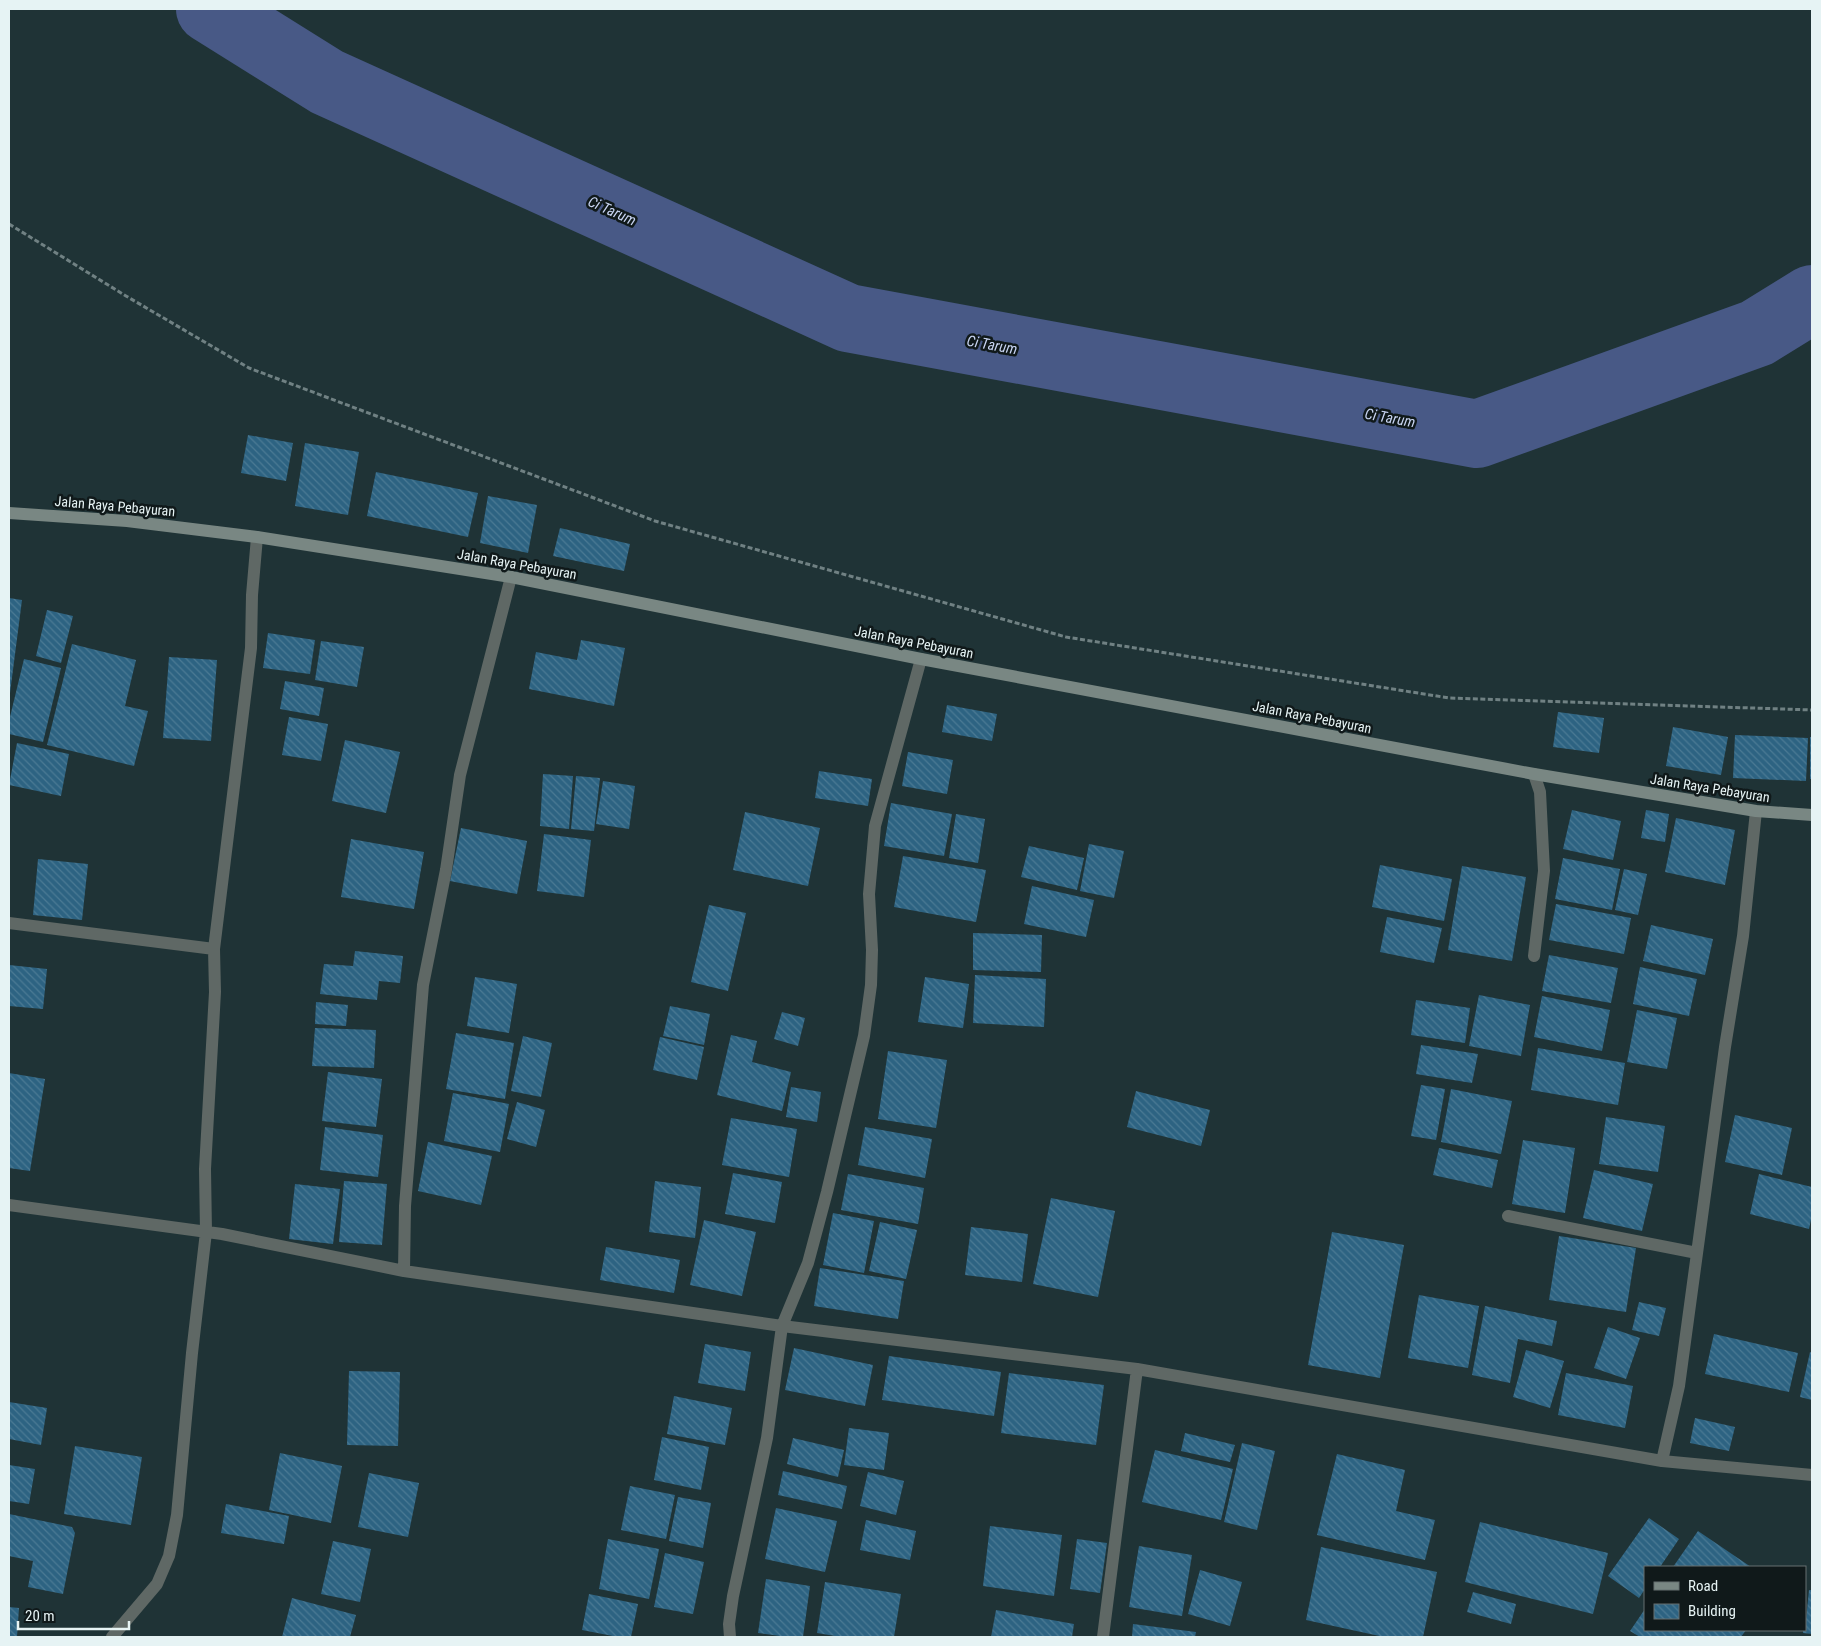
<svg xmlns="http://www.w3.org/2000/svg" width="1821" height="1646" font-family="'Roboto Condensed',sans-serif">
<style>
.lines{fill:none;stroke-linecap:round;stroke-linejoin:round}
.river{stroke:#485986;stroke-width:68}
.building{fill:url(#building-back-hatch)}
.path{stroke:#708183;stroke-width:3;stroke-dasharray:5 2.5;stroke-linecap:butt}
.street{stroke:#5f6865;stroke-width:12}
.secondary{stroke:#798783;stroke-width:12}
.labels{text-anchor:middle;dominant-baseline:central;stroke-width:5;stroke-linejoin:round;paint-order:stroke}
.street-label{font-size:14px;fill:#e6f3f4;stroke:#10191a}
.water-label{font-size:15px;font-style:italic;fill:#c9d5f2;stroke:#10191a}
</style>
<defs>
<pattern id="building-back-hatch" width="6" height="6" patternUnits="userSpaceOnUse" patternTransform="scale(1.25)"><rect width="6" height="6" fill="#2d6382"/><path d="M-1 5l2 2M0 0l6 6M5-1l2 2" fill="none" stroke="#4b7a94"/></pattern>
</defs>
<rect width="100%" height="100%" fill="#1f3336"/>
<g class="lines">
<path class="river" d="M210 9 327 82 848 318 1477 434 1757 333 1812 299"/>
</g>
<path class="building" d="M248 435 293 443 286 481 241 473Z
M305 443 359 452 348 515 295 506Z
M376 472 478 493 468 537 367 516Z
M488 496 537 505 528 553 480 543Z
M560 528 630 544 624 571 553 556Z
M9 598 22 600 10 693H9Z
M47 610 73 616 61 663 36 656Z
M268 633 315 640 310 674 263 668Z
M581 640 625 648 614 706 529 689 536 652 577 660Z
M321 641 364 647 357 687 315 680Z
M72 644 136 660 125 706 148 711 134 766 47 745Z
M169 657 217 660 211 741 163 738Z
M24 659 61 668 43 742 9 734V721Z
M285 681 324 688 319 716 280 709Z
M947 705 997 714 992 741 942 732Z
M1558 712 1604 718 1599 753 1553 747Z
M289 717 328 724 321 761 282 755Z
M1673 727 1728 737 1721 775 1666 766Z
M1735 735 1808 738 1806 781 1733 778Z
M1810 737H1812V779H1810Z
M345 740 400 752 386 813 332 801Z
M17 743 69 754 61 796 9 785Z
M908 752 953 760 947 794 902 786Z
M819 771 872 779 868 806 815 798Z
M543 774 573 776 569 829 540 826Z
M576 776 600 778 594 831 571 829Z
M603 781 635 786 629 829 596 824Z
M891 803 952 814 944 856 884 846Z
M1572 810 1621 821 1613 860 1563 849Z
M1646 810 1669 814 1665 842 1641 838Z
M745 812 820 828 808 886 733 870Z
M956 814 985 819 978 863 949 858Z
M1676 818 1735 830 1725 885 1665 872Z
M461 828 527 841 517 894 450 881Z
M544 834 591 840 584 897 537 891Z
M351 839 424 852 414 909 341 897Z
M1089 844 1124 851 1114 898 1080 891Z
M1029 846 1084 858 1077 890 1021 877Z
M903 856 986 870 976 922 894 907Z
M1563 858 1620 869 1612 910 1555 899Z
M38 859 88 864 82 920 33 915Z
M1380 865 1452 879 1444 921 1372 907Z
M1462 866 1526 877 1512 961 1448 950Z
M1624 869 1647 874 1638 915 1615 910Z
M1032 886 1094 900 1086 937 1024 924Z
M1556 904 1631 918 1624 954 1549 940Z
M709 905 746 913 728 991 691 982Z
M1387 917 1442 928 1434 963 1380 952Z
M1651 925 1713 939 1705 975 1643 961Z
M973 933 1042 935 1041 972 973 970Z
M355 951 403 956 400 983 379 981 377 1000 320 994 324 964 353 966Z
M1549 955 1618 968 1611 1003 1542 991Z
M9 965 47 969 43 1009 9 1006Z
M1640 967 1697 979 1689 1016 1633 1004Z
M975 975 1046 979 1044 1027 973 1023Z
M475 977 517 984 509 1033 467 1026Z
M925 977 969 984 963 1028 918 1022Z
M1479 995 1530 1005 1521 1056 1469 1046Z
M1542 996 1610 1010 1602 1051 1534 1037Z
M1416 1000 1470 1008 1465 1043 1411 1035Z
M316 1002 348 1005 346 1026 315 1024Z
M670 1006 710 1014 704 1045 663 1036Z
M1637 1010 1677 1018 1667 1069 1627 1062Z
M782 1012 805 1018 798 1046 774 1039Z
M315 1028 376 1030 374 1068 312 1066Z
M456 1033 514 1043 505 1099 446 1089Z
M731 1035 757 1041 752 1062 791 1072 782 1111 717 1095Z
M523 1036 552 1043 541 1097 511 1091Z
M660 1037 704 1047 697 1080 653 1070Z
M1421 1045 1478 1054 1472 1083 1416 1074Z
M1538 1048 1625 1063 1618 1105 1531 1090Z
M888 1051 947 1060 936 1128 878 1119Z
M328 1072 382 1079 376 1127 322 1121Z
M9 1073 45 1079 30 1171 9 1168Z
M1421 1085 1445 1089 1436 1140 1411 1136Z
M791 1087 821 1092 817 1122 786 1117Z
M1451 1089 1512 1101 1501 1154 1441 1142Z
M1136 1091 1210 1110 1201 1146 1127 1127Z
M453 1093 509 1104 500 1152 444 1141Z
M517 1102 545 1110 536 1147 507 1139Z
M1735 1115 1792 1128 1782 1175 1725 1162Z
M1606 1117 1665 1126 1658 1172 1599 1164Z
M731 1118 797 1129 789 1177 722 1165Z
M325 1127 383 1135 378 1177 320 1170Z
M865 1127 932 1139 925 1178 858 1165Z
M1523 1140 1575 1148 1565 1213 1512 1204Z
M428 1142 492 1156 481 1205 418 1191Z
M1439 1148 1498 1160 1492 1188 1433 1175Z
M1594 1170 1653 1184 1642 1231 1583 1218Z
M733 1173 782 1182 775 1223 725 1214Z
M848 1174 924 1188 918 1224 841 1210Z
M1759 1174 1812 1187V1215L1809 1229 1750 1214Z
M344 1181 387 1184 382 1245 339 1242Z
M655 1181 701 1187 695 1238 649 1232Z
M295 1184 340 1189 333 1244 289 1239Z
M1051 1198 1115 1211 1098 1297 1033 1284Z
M833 1213 874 1221 864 1273 823 1265Z
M704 1220 756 1232 742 1296 690 1285Z
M880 1222 917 1230 906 1279 869 1271Z
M971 1227 1028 1234 1022 1282 965 1275Z
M1332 1232 1404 1245 1380 1378 1308 1365Z
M1559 1236 1636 1248 1626 1312 1549 1300Z
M606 1247 680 1260 674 1293 600 1280Z
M820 1268 904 1281 898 1319 814 1306Z
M1419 1295 1479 1306 1468 1368 1408 1358Z
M1639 1302 1666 1308 1659 1336 1632 1330Z
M1485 1306 1557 1321 1552 1346 1518 1339 1510 1383 1472 1375Z
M1608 1327 1640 1338 1626 1379 1594 1368Z
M1714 1334 1798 1353 1789 1392 1705 1374Z
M705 1344 751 1352 745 1391 698 1383Z
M794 1348 873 1365 865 1406 785 1390Z
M1526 1350 1564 1361 1550 1408 1513 1397Z
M1810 1352 1812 1353V1400L1800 1397Z
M889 1356 1001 1372 994 1416 882 1400Z
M349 1371 400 1372 398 1446 347 1445Z
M1009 1373 1104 1385 1096 1445 1001 1433Z
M1566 1373 1633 1386 1625 1428 1558 1415Z
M674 1396 732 1408 725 1445 667 1434Z
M9 1402 47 1408 41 1445 9 1439Z
M1695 1418 1735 1427 1729 1451 1690 1443Z
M849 1428 889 1433 884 1470 844 1465Z
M1185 1433 1235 1445 1230 1462 1181 1451Z
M662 1437 709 1447 701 1490 654 1480Z
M793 1438 844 1450 838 1477 787 1464Z
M1242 1443 1275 1451 1257 1530 1224 1522Z
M75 1446 142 1457 131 1525 64 1514Z
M1155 1450 1233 1469 1221 1520 1142 1502Z
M280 1453 342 1466 331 1523 269 1510Z
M1337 1454 1405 1470 1396 1511 1435 1520 1425 1560 1317 1535Z
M9 1465 35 1469 29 1504 9 1501Z
M783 1471 847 1486 842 1509 778 1495Z
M868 1472 904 1481 896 1515 860 1506Z
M369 1473 419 1483 408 1537 358 1527Z
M630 1486 675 1495 666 1539 621 1530Z
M678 1497 711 1503 703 1548 669 1541Z
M226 1504 289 1516 284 1544 221 1533Z
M776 1508 837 1521 825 1572 765 1559Z
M9 1514 72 1527 75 1533 63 1594 28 1587 33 1561 9 1556Z
M1649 1518 1679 1539 1660 1567H1645V1589L1639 1598 1608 1576Z
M866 1520 916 1531 910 1560 860 1550Z
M1480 1522 1608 1553 1593 1614 1465 1582Z
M990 1526 1062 1535 1054 1596 983 1586Z
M1698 1531 1751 1567H1673Z
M608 1539 659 1549 649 1599 599 1589Z
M1077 1539 1107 1543 1100 1593 1070 1589Z
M333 1541 371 1549 360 1602 321 1594Z
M1139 1546 1192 1555 1182 1616 1129 1607Z
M1321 1547 1437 1572 1423 1637H1384L1306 1620Z
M665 1553 704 1562 693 1614 654 1607Z
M1200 1570 1242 1582 1230 1626 1188 1614Z
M766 1579 810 1586 803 1637H787L758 1633Z
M825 1582 901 1594 894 1637H841L817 1633Z
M1809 1590H1812V1634L1803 1633V1630H1805Z
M1473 1592 1516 1604 1511 1624 1467 1612Z
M589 1594 638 1604 631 1637H618L582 1630Z
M292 1598 356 1615 350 1637H282Z
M9 1607 19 1608 17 1637H9Z
M1645 1609V1630H1746L1741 1637H1640L1630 1631Z
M996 1610 1074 1624 1072 1637H991Z
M1133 1624 1196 1632 1195 1637H1132Z"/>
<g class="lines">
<path class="path" d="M9 224 126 296 249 368 655 521 1066 637 1449 698 1812 710"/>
<path class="street" d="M1534 774 1540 792 1544 871 1534 956
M9 923 214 949
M9 1205 222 1234 404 1271 782 1326 1137 1369 1662 1461 1812 1475
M1508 1216 1697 1253
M404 1271 405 1206 423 985 446 870 460 775 511 577
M1662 1461 1679 1386 1725 1047 1743 936 1756 811
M112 1637 157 1584 169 1556 177 1515 192 1353 206 1232 205 1169 215 992 214 949 251 648 252 595 257 537
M730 1637 729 1624 733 1596 767 1438 782 1326 808 1263 827 1192 864 1036 871 985 872 950 869 894 875 826 921 659
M1103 1637 1137 1369"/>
<path class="secondary" d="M9 513 127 521 257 537 511 577 921 659 1534 774 1756 811 1812 815"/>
</g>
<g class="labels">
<g class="street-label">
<text transform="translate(115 506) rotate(5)">Jalan Raya Pebayuran</text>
<text transform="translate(517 564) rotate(10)">Jalan Raya Pebayuran</text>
<text transform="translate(914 642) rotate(11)">Jalan Raya Pebayuran</text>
<text transform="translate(1312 717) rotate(11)">Jalan Raya Pebayuran</text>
<text transform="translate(1710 788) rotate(9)">Jalan Raya Pebayuran</text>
</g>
<g class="water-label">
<text transform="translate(612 211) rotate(24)">Ci Tarum</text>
<text transform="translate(992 345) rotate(10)">Ci Tarum</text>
<text transform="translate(1390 418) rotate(10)">Ci Tarum</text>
</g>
</g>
<rect width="1821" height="1646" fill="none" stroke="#e6f3f4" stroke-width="20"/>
<rect x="1644" y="1566" width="162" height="65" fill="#10191a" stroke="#667071"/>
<rect x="1654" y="1582" width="25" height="8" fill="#798783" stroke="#667071"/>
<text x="1688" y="1591" font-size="15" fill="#e6f3f4">Road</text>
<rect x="1654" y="1604" width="25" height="15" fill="url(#building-back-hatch)" stroke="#667071"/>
<text x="1688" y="1616" font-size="15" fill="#e6f3f4">Building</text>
<path d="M18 1621v8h111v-8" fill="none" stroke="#e6f3f4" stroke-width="2.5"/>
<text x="25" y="1621" font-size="15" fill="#e6f3f4" stroke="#10191a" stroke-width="4" paint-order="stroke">20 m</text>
</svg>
